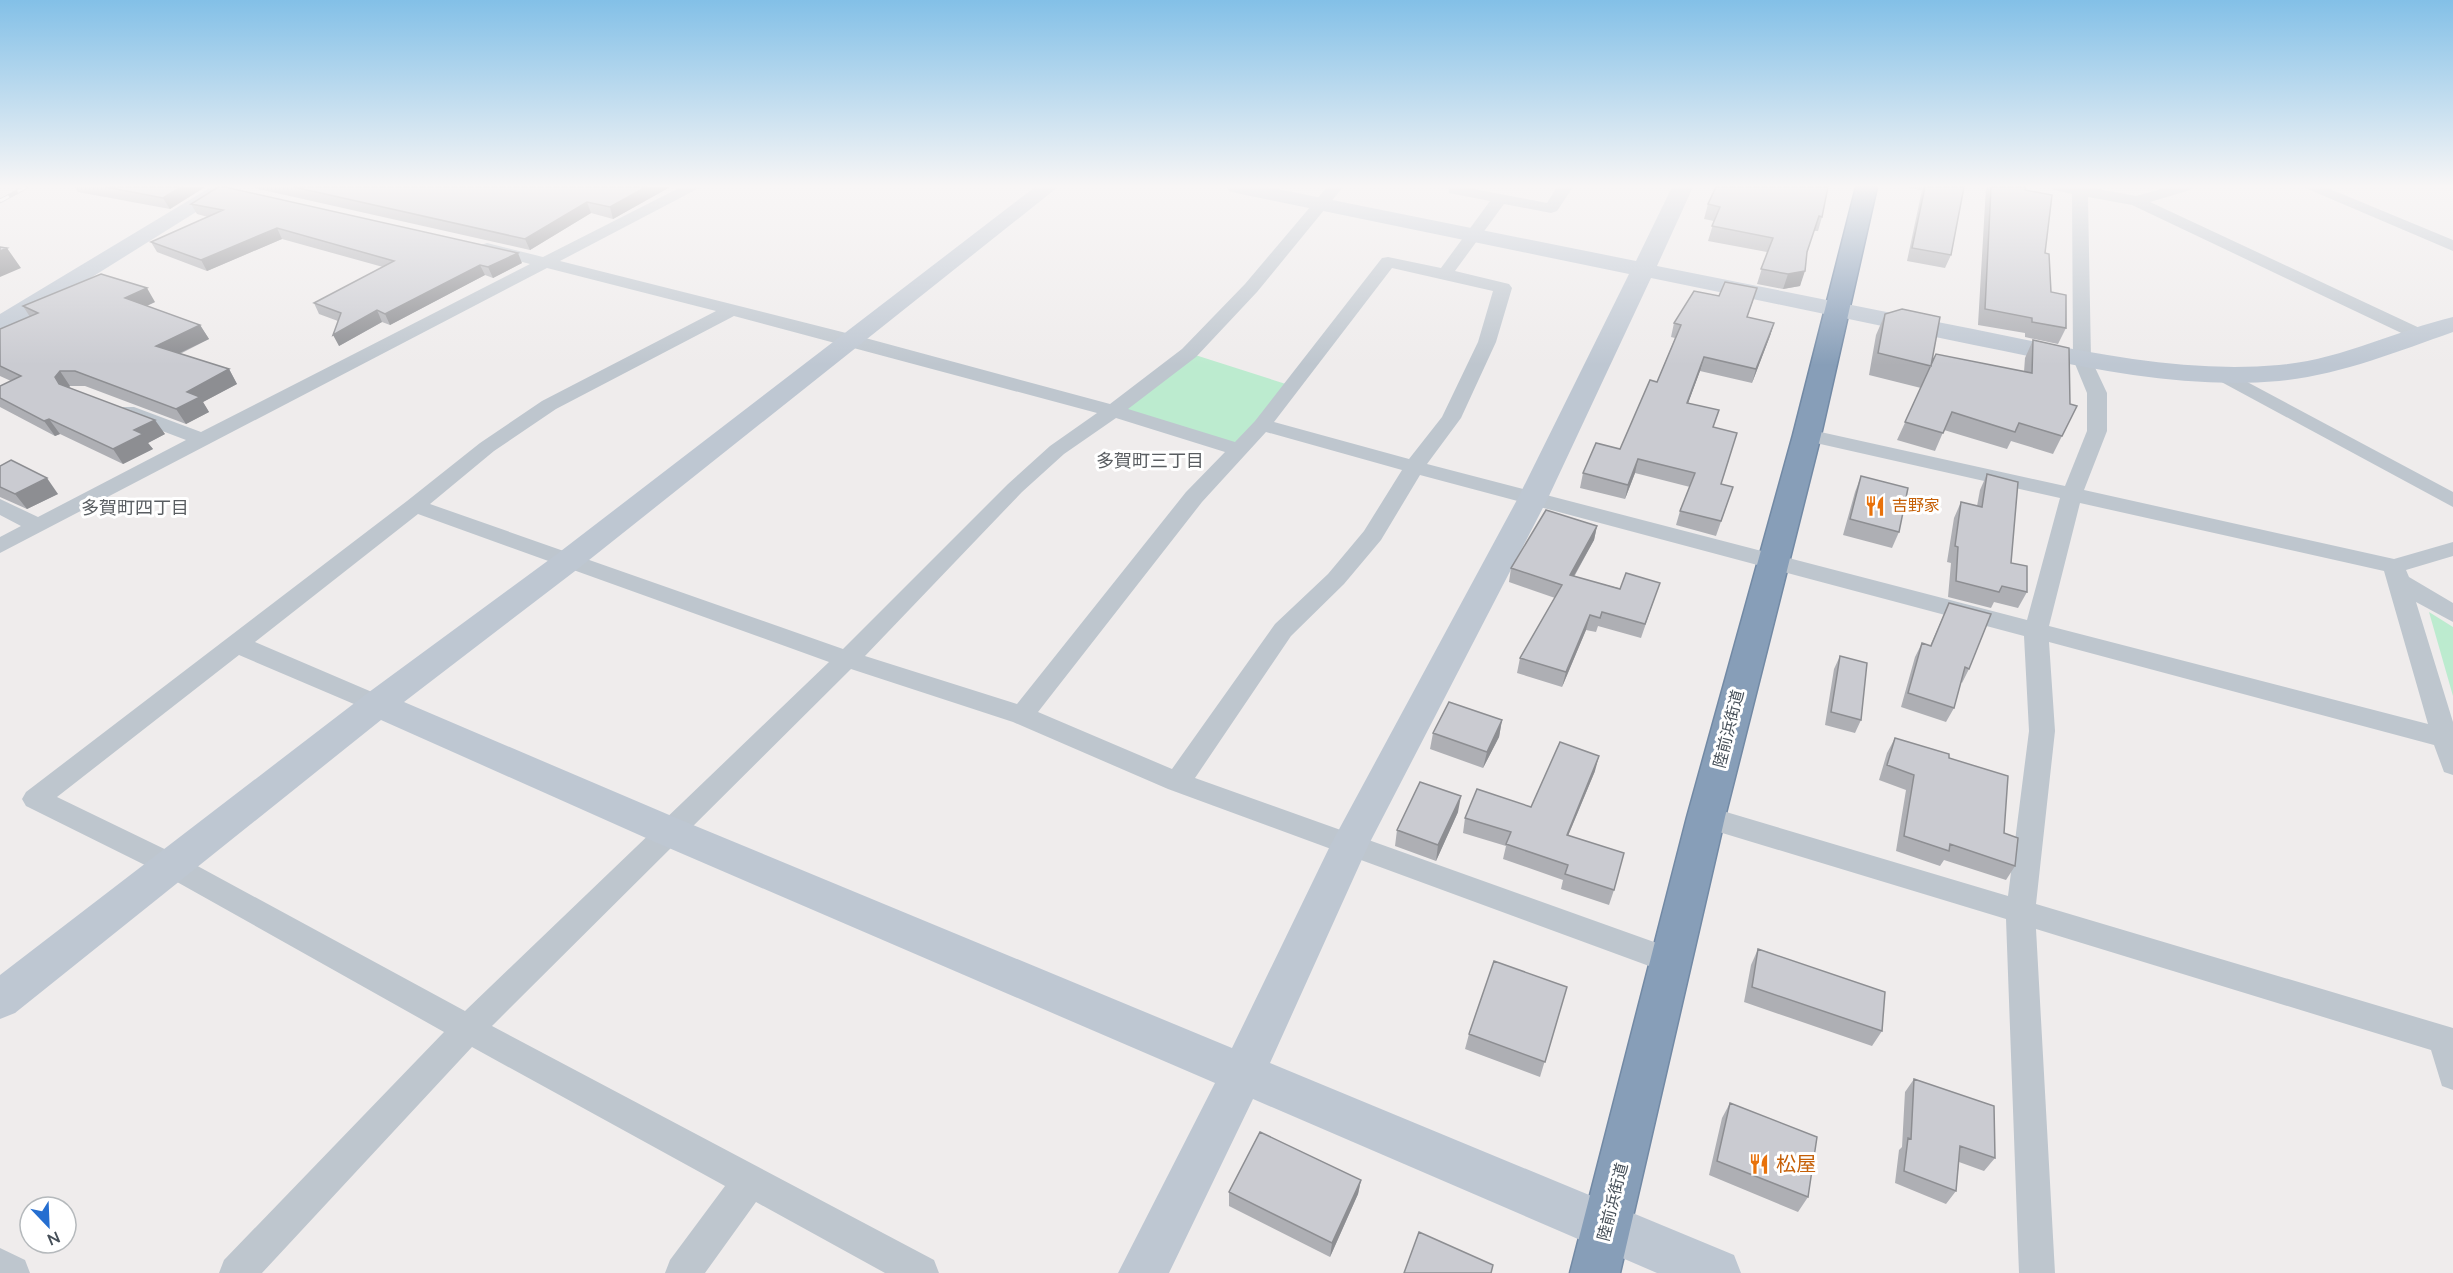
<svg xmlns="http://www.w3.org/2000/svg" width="2453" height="1273" font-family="'Nunito Sans','Noto Sans JP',sans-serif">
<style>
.green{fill:#bcebcf}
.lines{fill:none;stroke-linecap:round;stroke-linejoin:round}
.highway-casing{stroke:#7289a4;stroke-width:3}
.street{fill:#bec6ce;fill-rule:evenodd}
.secondary{fill:#bec7d2;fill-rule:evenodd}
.highway{fill:#879eb8;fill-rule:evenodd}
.rail-casing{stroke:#afb2b6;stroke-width:4.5}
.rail{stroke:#fff;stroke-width:3;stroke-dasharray:10;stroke-linecap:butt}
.wall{fill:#aeafb4}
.shaded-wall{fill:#8d8e92}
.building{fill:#cacbd1;stroke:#8d8e92;stroke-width:1.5}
.labels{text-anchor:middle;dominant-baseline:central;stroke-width:6;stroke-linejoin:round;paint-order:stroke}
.food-label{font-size:16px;fill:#c56008;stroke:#fff;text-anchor:start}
.street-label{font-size:16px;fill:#464f58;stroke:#fff}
.neighbourhood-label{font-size:18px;fill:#595d61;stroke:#fff}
.near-food-label{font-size:20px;fill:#c56008;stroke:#fff;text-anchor:start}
</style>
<rect width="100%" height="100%" fill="#efecec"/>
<path class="green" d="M1189 353 1292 386 1241 450 1113 411Z
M2429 612 2453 627V696Z"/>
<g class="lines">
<g class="highway-casing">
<path id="highway" d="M1856 187H1877L1821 435 1725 817 1620 1273H1570L1687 817 1793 435Z"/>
</g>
<path class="street" d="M681 187H701L560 261 858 336 1110 404 1182 349 1245 284 1327 187H1343L1257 292 1196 357 1128 409 1235 442 1255 421 1382 258 1388 257 1441 268 1490 201 1449 193 1448 187H1464L1547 203 1557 187H1573L1557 211 1551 213 1504 204 1455 271 1509 284 1512 288 1496 342 1461 418 1427 464 2027 620 2060 498 1807 441 1800 439 1797 435 1800 431 1807 429 2065 486 2087 431V393L2073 359 2072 194 2054 190 2051 187H2088L2136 196 2168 187H2193L2190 190 2150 202 2426 331 2429 335 2420 340 2414 339 2132 205 2088 197 2091 359 2107 393V431L2084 490 2394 559 2453 542V556L2406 570 2409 577 2453 603V622L2416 602 2453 722V775L2444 772 2434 745 2049 642 2055 731 2036 904 2453 1028V1090L2442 1086 2431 1050 2036 929 2055 1273H2019L2006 919 1696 825 1692 817 1696 809 1706 806 2008 896 2029 731 2024 636 1420 475 1381 540 1344 584 1291 636 1195 778 1682 952 1686 961 1682 970 1671 974 1660 970 1168 789 1013 722 851 669 492 1026 934 1260 939 1273H885L756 1202 705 1273H665L670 1260 725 1186 472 1047 262 1273H219L224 1260 444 1032 161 873 26 806 22 799 26 792 407 501 480 443 542 401 716 311 547 268 0 553V537L21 526 0 515V499L38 517 186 440 120 415 117 411 120 407H134L201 432 530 264 481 251 479 248 481 245 487 243 543 257ZM1392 268 1493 291 1478 342 1442 417 1409 459 1274 422ZM734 316 1097 413 1050 446 1008 484 843 649 430 504 494 451 556 409ZM1116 418 1225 452 1186 492 1017 704 865 656 1022 492 1064 454ZM1266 432 1402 470 1364 531 1328 574 1275 624 1172 769 1038 712 1202 502ZM2080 503 2384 571 2428 724 2049 626ZM418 514 829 662 465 1011 181 857 57 797 239 655 368 710 377 713 386 710 390 704 386 698 255 642Z
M2303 187H2325L2453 240V251Z
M2221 368 2453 492V507L2214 378 2212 374Z
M0 1248 25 1260 30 1273H0Z"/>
<path class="secondary" d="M211 187H236L9 329 0 331V314Z
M1035 187H1058L579 568 404 702 681 820 1232 1048 1330 846 1518 498 1629 274 1236 193 1229 191 1226 187H1268L1636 261 1672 187H1693L1657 266C1762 287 1867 308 1973 329 2073 349 2176 374 2279 365 2340 360 2394 331 2453 317V332C2396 352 2340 375 2279 381 2177 390 2074 365 1974 345 1867 323 1759 300 1651 278L1548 498 1368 846 1270 1063 1734 1255 1741 1273H1657L1253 1099 1169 1273H1118L1215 1083 655 842 381 720 15 1013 0 1019V975L365 695 557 554Z"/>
<use href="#highway" class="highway"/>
<g class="rail-casing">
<path id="rail" d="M0 201 26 187"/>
</g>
<use href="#rail" class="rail"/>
</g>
<path class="wall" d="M75 187H205L170 209 78 192Z
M250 187H670L613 219 591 213 530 250Z
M1909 187H1964L1951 255 1945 268 1907 261 1922 190 1909 188Z
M1986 187H2025V190L2045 253 2051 292 2066 328 2058 344 2025 337V333L1978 325Z
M191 204 522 263 493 278 485 275 390 325 382 322 339 346 338 321 319 314 314 303 383 267 282 239 207 271 157 252 151 242 208 217 197 214Z
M1708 204 1822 217 1818 231H1814L1807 253 1800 286 1783 289 1757 284 1767 252 1708 241 1714 221 1704 219Z
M1753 301 1747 317 1774 323 1770 336 1752 383 1700 371 1688 403 1713 427 1721 484 1733 487 1716 536 1676 525 1680 511 1690 487 1635 473 1625 499 1580 488 1583 473 1620 449 1657 382 1675 338 1671 337 1674 323Z
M155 302 147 306 200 325 209 339 180 354 229 369 237 384 203 402 209 412 186 424 85 386H70L69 387 165 434 148 443 153 449 123 464 60 434 55 436 0 407V386L11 381 0 376V329L30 317 23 306Z
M1885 314 1931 366 2024 372 2025 358 2033 340 2062 436 2053 454 2011 441 2007 449 1944 430 1935 451 1897 440 1921 388 1869 375 1876 335Z
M0 466 58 494 27 509 0 497Z
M1987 474 2011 563 2027 592 2018 608 1994 602 1991 608 1948 597 1951 563 1947 562 1954 518 1961 502 1977 506 1980 490Z
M1861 476 1899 532 1892 548 1843 535 1855 492Z
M1597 526 1594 540 1574 577 1655 597 1641 638 1598 626 1596 632 1586 630 1562 687 1517 673 1520 658 1555 598 1509 582 1511 568Z
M1949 603 1969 669 1962 683 1961 682 1954 708 1946 722 1901 707 1915 657 1922 643 1930 646Z
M1840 656 1861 720 1855 733 1825 725 1834 669Z
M1502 720 1499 737 1483 768 1430 749 1433 733Z
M1895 738 1949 758 2004 833 2015 866 2006 880 1944 860 1940 866 1896 851 1906 790 1879 780 1887 753Z
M1595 771 1568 836 1614 890 1609 905 1561 889 1563 880 1503 859 1506 846 1463 833 1465 818 1531 807Z
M1458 812 1436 861 1395 846 1397 830Z
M1758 949 1882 1031 1872 1046 1744 1002 1751 965Z
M1567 987 1540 1077 1465 1049 1469 1034Z
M1914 1079 1995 1158 1984 1171 1959 1162 1956 1191 1946 1204 1895 1183 1899 1150 1902 1147 1905 1092Z
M1730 1103 1808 1197 1798 1212 1709 1175 1722 1118Z
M1361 1180 1358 1194 1330 1257 1229 1206V1192Z"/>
<path class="shaded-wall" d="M181 187H205L170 209 163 198Z
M646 187H670L613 219 610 207Z
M587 202 591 213 530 250 525 239Z
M277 228 282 239 207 271 201 260Z
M7 248 21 268 0 277V251Z
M518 253 522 263 493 278 488 267Z
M480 265 485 275 390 325 385 314Z
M1805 271 1800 286 1783 289 1788 274Z
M147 288 155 302 133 312 125 298Z
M377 310 382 322 339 346 333 335Z
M1774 323 1770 336 1752 383 1756 369Z
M200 325 209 339 165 360 156 346Z
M1704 357 1700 371 1683 417 1687 403Z
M229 369 237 384 203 402 209 412 186 424 176 409 187 392Z
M60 371 70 386 65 392 55 377Z
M49 419 60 434 55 436 44 421Z
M155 420 165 434 148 443 153 449 123 464 113 449 134 430Z
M1638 459 1635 473 1625 499 1628 485Z
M47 478 58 494 27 509 15 494Z
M1597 526 1594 540 1566 590 1570 575Z
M1590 615 1586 630 1562 687 1566 672Z
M1502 720 1499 737 1483 768 1487 752Z
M1599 756 1595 771 1562 850 1567 835Z
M1461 796 1458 812 1436 861 1438 845Z
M1361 1180 1358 1194 1330 1257 1332 1243Z"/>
<path class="building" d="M106 187H181L163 198Z
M218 187H225L518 253 488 267 480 265 385 314 377 310 333 335 341 313 314 303 394 261 277 228 201 260 151 242 223 210 191 204Z
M294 187H646L610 207 587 202 525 239Z
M1716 187H1828L1822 217 1819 216 1807 252 1805 271 1788 274 1761 269 1773 238 1712 226 1720 207 1708 204Z
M1925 187H1964L1951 255 1912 248Z
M1991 187H2025V190L2052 195 2045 253 2049 254 2051 292 2066 295V328L2032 322V318L1985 309Z
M0 247 7 248 0 251Z
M101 274 147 288 125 298 200 325 156 346 229 369 187 392 200 397 176 409 75 371H60L55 377 59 384 155 420 134 430 143 434 113 449 49 419 44 421 0 398V386L21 376 0 366V329L38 313 23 306Z
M1725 282 1757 288 1747 317 1774 323 1756 369 1704 357 1687 403 1719 410 1713 427 1737 433 1721 484 1733 487 1721 521 1680 511 1695 473 1638 459 1628 485 1583 473 1596 443 1620 449 1650 380 1657 382 1681 325 1674 323 1694 291 1719 296Z
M1902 309 1940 317 1931 366 1878 353 1885 314Z
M2033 340 2069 348 2070 404 2077 406 2062 436 2019 423 2015 432 1952 412 1943 433 1905 422 1936 354 2032 373Z
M11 460 47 478 15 494 0 487V466Z
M1987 474 2018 482 2011 563 2027 566V592L2002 586 1999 592 1956 581 1958 547 1955 546 1961 502 1982 507Z
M1861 476 1908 488 1899 532 1850 519Z
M1546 510 1597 526 1570 575 1620 589 1626 573 1660 583 1645 624 1602 612 1600 618 1590 615 1566 672 1520 658 1562 585 1511 568Z
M1949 603 1991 614 1969 669 1965 667 1954 708 1908 693 1922 643 1931 646Z
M1840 656 1867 663 1861 720 1831 712Z
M1449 702 1502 720 1487 752 1433 733Z
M1895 738 1949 754V758L2008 776 2004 833 2018 838 2015 866 1950 844 1949 851 1904 836 1914 775 1887 765Z
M1560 742 1599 756 1567 835 1624 853 1614 890 1565 874 1568 865 1506 844 1511 832 1465 818 1477 789 1531 807Z
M1420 782 1461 796 1438 845 1397 830Z
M1758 949 1885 992 1882 1031 1752 987Z
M1494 961 1567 987 1545 1062 1469 1034Z
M1914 1079 1994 1106 1995 1158 1960 1146 1956 1191 1904 1171 1908 1138 1911 1139Z
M1730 1103 1817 1137 1808 1197 1717 1161Z
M1260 1132 1361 1180 1332 1243 1229 1192Z
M1419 1232 1493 1265 1491 1273H1404Z"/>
<linearGradient id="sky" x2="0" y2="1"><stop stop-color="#83c0e7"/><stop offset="0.51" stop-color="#f8f6f6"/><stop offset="1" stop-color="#f8f6f6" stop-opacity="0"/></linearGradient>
<rect width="2453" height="365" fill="url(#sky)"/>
<defs>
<g id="restaurant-bare" transform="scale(1.62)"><path d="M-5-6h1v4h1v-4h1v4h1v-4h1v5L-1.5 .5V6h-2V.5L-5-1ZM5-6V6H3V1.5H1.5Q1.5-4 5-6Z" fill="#e8710a" stroke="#fff" stroke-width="2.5" paint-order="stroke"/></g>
</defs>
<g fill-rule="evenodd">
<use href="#restaurant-bare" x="1875" y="506"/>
<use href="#restaurant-bare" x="1759" y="1164"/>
</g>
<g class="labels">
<g class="food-label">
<text x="1892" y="506">吉野家</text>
</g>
<g class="street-label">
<text transform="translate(1729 729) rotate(-76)">陸前浜街道</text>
<text transform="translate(1613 1202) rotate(-76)">陸前浜街道</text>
</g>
<g class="neighbourhood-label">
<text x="1150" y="461">多賀町三丁目</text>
<text x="135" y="508">多賀町四丁目</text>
</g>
<g class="near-food-label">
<text x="1776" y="1164">松屋</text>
</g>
</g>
<g transform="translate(48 1225) rotate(157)"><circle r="28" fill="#ffffff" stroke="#b5b9bc" stroke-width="1.5"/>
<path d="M0-4.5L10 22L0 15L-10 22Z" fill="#256ed0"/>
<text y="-9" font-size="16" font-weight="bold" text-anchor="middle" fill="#464f58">N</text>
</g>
</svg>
